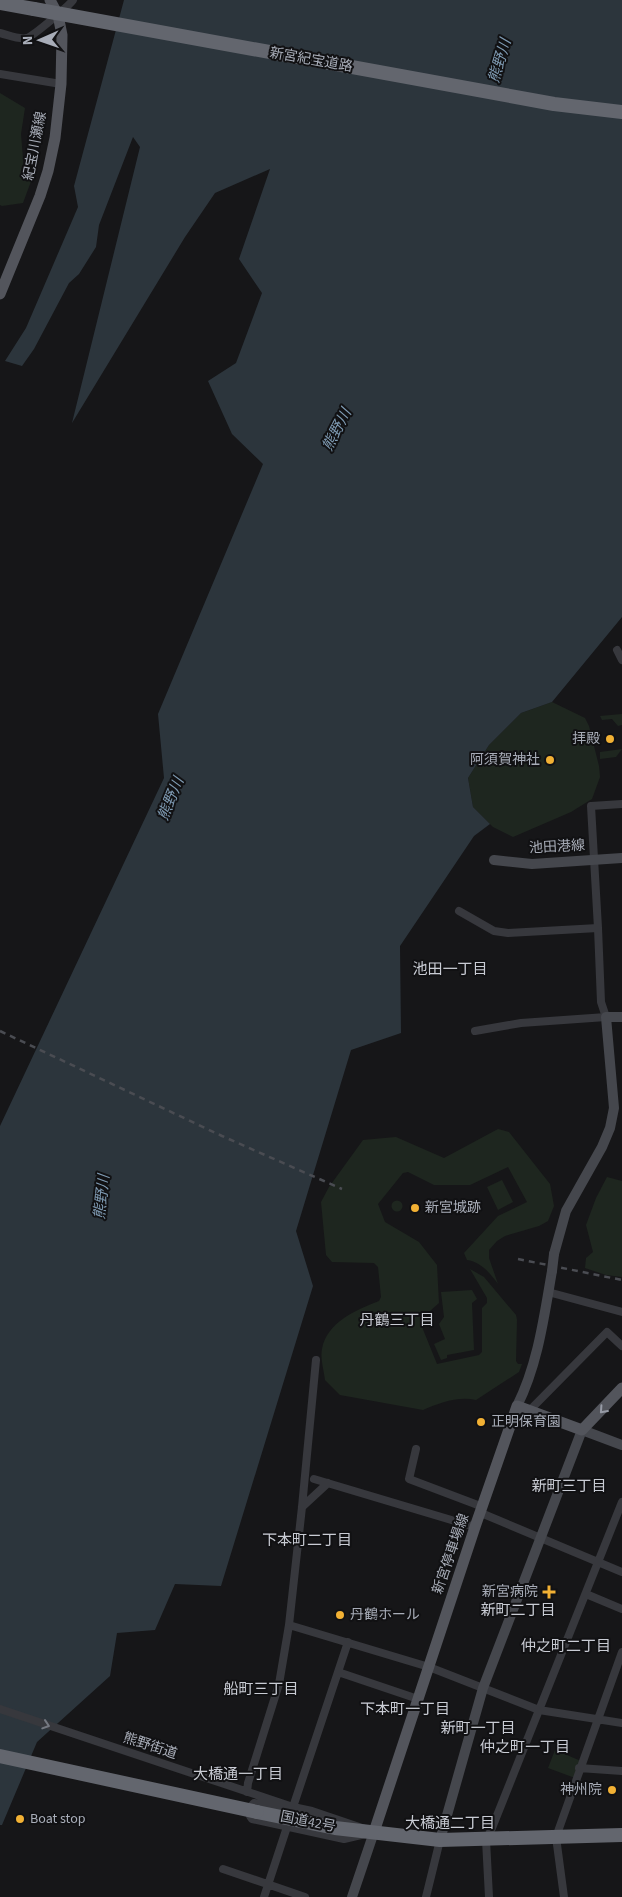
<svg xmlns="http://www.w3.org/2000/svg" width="622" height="1897" font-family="'Source Sans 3','Noto Sans JP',sans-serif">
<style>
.green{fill:#1e261f}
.water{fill:#2c353c}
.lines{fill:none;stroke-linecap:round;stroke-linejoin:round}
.street{stroke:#37383d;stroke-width:8}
.secondary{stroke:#45474d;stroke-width:10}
.primary{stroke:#53555c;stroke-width:11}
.highway{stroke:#63666e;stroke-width:14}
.rail{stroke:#4a4c52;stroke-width:2.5;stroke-dasharray:6 5;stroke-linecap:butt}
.secondary-bridge{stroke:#45474d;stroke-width:10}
.highway-bridge{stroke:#63666e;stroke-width:14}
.oneway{stroke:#979ba6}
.oneway2{stroke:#757881}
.poi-dot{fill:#f2b134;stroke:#111113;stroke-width:2}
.labels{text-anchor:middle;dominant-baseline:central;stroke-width:4;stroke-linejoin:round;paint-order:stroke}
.street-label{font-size:14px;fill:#a8adb8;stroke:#111113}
.poi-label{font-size:14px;fill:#a8adb8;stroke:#111113;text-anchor:end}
.water-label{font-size:15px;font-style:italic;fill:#7f9bb3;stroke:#111113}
.neighbourhood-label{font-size:15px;fill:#c9ccd4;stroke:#111113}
</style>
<rect width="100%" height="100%" fill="#161618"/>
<path class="green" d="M0 93 25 108 21 134 24 171 33 176 23 203 2 206 0 205Z
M552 702 585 718 589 726 599 766 600 777 592 799 571 812 513 837 493 827 473 807 468 778 489 745 521 713Z
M622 714V725L618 726 612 719 602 720 600 716Z
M622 749 616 757 600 759V752Z
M498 1129 509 1132 550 1184 554 1206 548 1221 539 1226 505 1236 497 1241 489 1250V1258L498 1284C490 1273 481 1262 467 1260L464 1253 498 1216 527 1202 508 1167 470 1185H434L408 1172 403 1173 378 1204 385 1222 419 1242 437 1265 439 1303 421 1319 420 1322 437 1364 479 1355 482 1352V1308L487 1303V1298L470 1269 484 1277 516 1315 517 1320 516 1361 518 1364H522L519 1372 476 1400C457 1396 440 1403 423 1410L340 1395 325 1380C324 1371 320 1358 322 1349 327 1322 356 1310 379 1301L381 1297 378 1267 374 1263 332 1262 326 1255 321 1202 329 1187 363 1140 396 1137 444 1158Z
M607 1177 622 1181V1277L606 1275 585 1268 586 1258 593 1252 586 1225 596 1198Z
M502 1180 513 1202 498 1210 487 1187Z
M391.5 1206a5.5 5.5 0 1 1 11 0a5.5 5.5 0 1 1-11 0Z
M472 1290 477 1299 472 1303 474 1350 447 1355V1358L441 1360 434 1344 445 1339 439 1324 444 1317 441 1292Z
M555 1750 581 1761 575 1778 548 1768Z"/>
<path class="water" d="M124 0H622V617L552 702 521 713 489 745 468 778 473 807 490 824 474 836 400 946 401 1033 351 1050 296 1231 313 1286 221 1586 175 1584 155 1630 117 1633 110 1676 37 1742 2 1825H0V1126L164 778 158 714 263 464 232 434 208 381 236 363 262 293 239 259 270 169 215 193 185 237 72 423 140 147 133 137 99 225 96 247 79 274 69 283 34 349 22 366 5 361 26 328 78 207 74 186Z"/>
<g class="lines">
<path class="street" d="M0 33C8 35 19 40 27 38 33 36 69 6 73 0
M0 74 61 84
M617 650 622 660
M459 911 494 931 508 933 598 928
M475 1031 521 1023 606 1017 601 1002 598 928 591 806 622 804
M548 1292 622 1312
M529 1411 607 1332 622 1346
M416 1449 409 1479 483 1507
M314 1479 475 1527
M302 1507 328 1483
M481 1513 622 1572
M586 1594 622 1609
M289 1625 429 1667 539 1710 622 1723
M338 1672 418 1699
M0 1709 293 1807
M579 1768 622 1771
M247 1792 248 1783 279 1684 289 1625 302 1507 316 1360
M254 1803 283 1808 293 1807 312 1811 374 1832 344 1839 252 1819 250 1816 252 1805Z
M293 1807 348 1642
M223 1869 305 1897
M264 1897 287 1827
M426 1897 440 1840
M489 1897 486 1840 492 1828 622 1502
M564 1897 556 1837 622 1652"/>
<path class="secondary" d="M494 860 532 864 622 858
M554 1254 566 1211 602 1147 610 1128 614 1108 606 1017H622
M517 1406C538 1364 544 1317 552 1271
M440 1840 483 1688 582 1430 622 1445
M352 1897 374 1832"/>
<path class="primary" d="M0 294 40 196 48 171 55 138 61 84 62 35 58 15 50 0
M374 1832 475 1527 517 1406 582 1430 622 1388"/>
<path class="highway" d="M0 3 34 9
M257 1812 335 1828 440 1840 622 1835"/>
<path class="rail" d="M0 1031 222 1136 342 1189
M518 1259 622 1280"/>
<path class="secondary-bridge" d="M552 1271 554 1254"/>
<path class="highway-bridge" d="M34 9 554 104 622 112
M0 1756 257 1812"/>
</g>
<defs><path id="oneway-chevron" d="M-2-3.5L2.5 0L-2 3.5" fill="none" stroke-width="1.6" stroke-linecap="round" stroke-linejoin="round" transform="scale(1.25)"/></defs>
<use class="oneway" href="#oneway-chevron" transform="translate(603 1410) rotate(132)"/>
<use class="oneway2" href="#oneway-chevron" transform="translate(46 1725) rotate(18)"/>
<g class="poi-dot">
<circle cx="610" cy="739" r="5"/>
<circle cx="550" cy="760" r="5"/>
<circle cx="415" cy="1208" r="5"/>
<circle cx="481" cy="1422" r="5"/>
<path d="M546.5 1584.5h5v5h5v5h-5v5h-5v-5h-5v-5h5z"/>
<circle cx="340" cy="1615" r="5"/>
<circle cx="612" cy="1790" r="5"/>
<circle cx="20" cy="1819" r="5"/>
</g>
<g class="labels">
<g class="street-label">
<text transform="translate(311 60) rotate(10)">新宮紀宝道路</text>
<text transform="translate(35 146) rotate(-79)">紀宝川瀬線</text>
<text transform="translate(557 847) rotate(-3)">池田港線</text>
<text transform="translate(451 1554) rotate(-71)">新宮停車場線</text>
<text transform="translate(150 1746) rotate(18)">熊野街道</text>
<text transform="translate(308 1822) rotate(11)">国道42号</text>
</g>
<g class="poi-label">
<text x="600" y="739">拝殿</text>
<text x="540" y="760">阿須賀神社</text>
<text x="425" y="1208" text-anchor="start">新宮城跡</text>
<text x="491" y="1422" text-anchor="start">正明保育園</text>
<text x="538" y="1592">新宮病院</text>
<text x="350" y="1615" text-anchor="start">丹鶴ホール</text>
<text x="602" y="1790">神州院</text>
<text x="30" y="1819" text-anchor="start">Boat stop</text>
</g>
<g class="water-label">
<text transform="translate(500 61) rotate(-74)">熊野川</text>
<text transform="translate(337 430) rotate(-63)">熊野川</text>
<text transform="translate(171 799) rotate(-68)">熊野川</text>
<text transform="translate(102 1197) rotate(-84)">熊野川</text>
</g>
<g class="neighbourhood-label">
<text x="450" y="969">池田一丁目</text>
<text x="397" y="1320">丹鶴三丁目</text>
<text x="569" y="1486">新町三丁目</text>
<text x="307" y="1540">下本町二丁目</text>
<text x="518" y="1610">新町二丁目</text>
<text x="566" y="1646">仲之町二丁目</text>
<text x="261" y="1689">船町三丁目</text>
<text x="405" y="1709">下本町一丁目</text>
<text x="478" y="1728">新町一丁目</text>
<text x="525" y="1747">仲之町一丁目</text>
<text x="238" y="1774">大橋通一丁目</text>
<text x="450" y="1823">大橋通二丁目</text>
</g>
</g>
<g transform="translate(40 40) rotate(268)" stroke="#111113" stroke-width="4" paint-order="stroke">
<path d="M0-4L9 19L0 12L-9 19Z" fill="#a8adb8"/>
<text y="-8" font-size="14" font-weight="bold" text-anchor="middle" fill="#a8adb8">N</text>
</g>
</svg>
